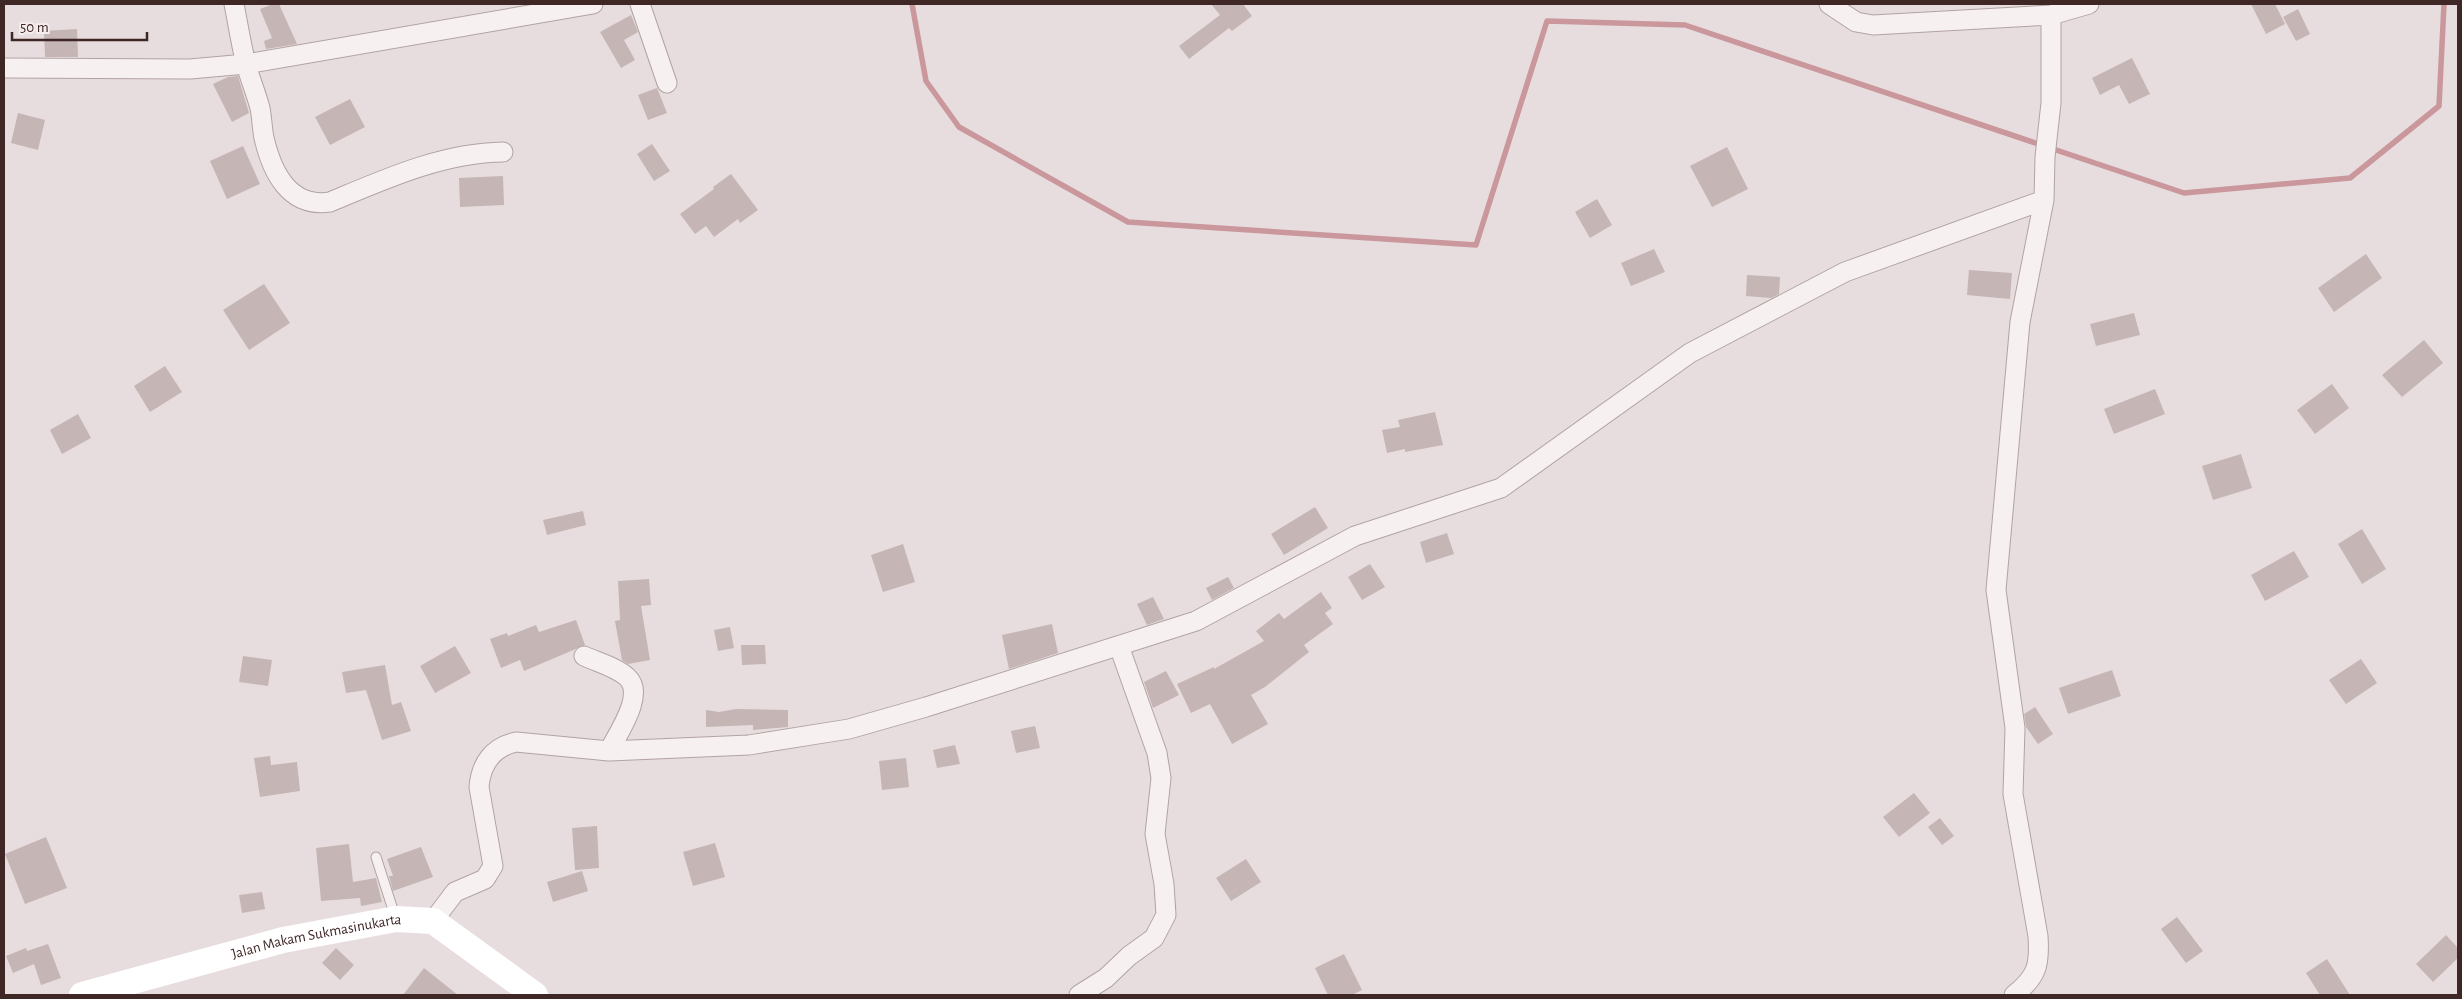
<svg xmlns="http://www.w3.org/2000/svg" width="2462" height="999" font-family="'Alegreya Sans',sans-serif">
<style>
.lines{fill:none;stroke-linecap:round;stroke-linejoin:round}
.stream{stroke:#c9979c;stroke-width:5.5}
.building{fill:#c5b5b5}
.lane-casing{stroke:#b2a3a3;stroke-width:11}
.street-casing{stroke:#b2a3a3;stroke-width:21}
.lane{stroke:#f6f0f0;stroke-width:9}
.street{stroke:#f6f0f0;stroke-width:19}
.secondary{stroke:#fff;stroke-width:26}
.labels{text-anchor:middle;dominant-baseline:central;stroke-width:4;stroke-linejoin:round;paint-order:stroke}
.street-label{font-size:15px;fill:#3f2726;stroke:#f5eded}
</style>
<rect width="100%" height="100%" fill="#e8ddde"/>
<g class="lines">
<path class="stream" d="M912 4 926 81 959 127 1128 222 1476 245 1547 21 1685 25 2184 193 2350 178 2439 106 2444 4"/>
</g>
<path class="building" d="M273 4H279L297 44 266 49 264 41 272 38 260 9Z
M1211 4H1243L1252 16 1232 31 1229 28 1189 59 1179 46 1220 15Z
M2251 4H2275L2285 24 2266 34Z
M2298 9 2310 34 2296 41 2283 17Z
M631 15 638 32 624 40 635 60 621 68 600 32Z
M77 29 78 57H45L44 31Z
M2132 58 2150 94 2129 104 2119 85 2100 95 2092 78Z
M238 76 249 113 232 122 213 84 228 77Z
M657 88 667 113 648 120 638 95Z
M350 99 365 127 330 145 315 117Z
M18 113 45 120 38 150 11 143Z
M652 144 670 171 654 181 637 154Z
M243 146 260 184 227 199 210 161Z
M1727 147 1748 189 1712 207 1690 166Z
M731 174 758 210 740 223 738 219 714 237 706 226 695 234 680 214 714 189 713 187Z
M503 176 504 205 460 207 459 178Z
M1597 199 1612 225 1590 238 1575 212Z
M1654 249 1665 272 1631 286 1621 263Z
M2366 254 2382 278 2334 312 2318 288Z
M1969 270 2012 273 2010 299 1967 295Z
M1747 275 1780 277 1779 294 1771 298 1746 296Z
M264 284 290 323 249 350 223 310Z
M2134 313 2140 335 2096 346 2090 324Z
M2424 340 2443 363 2402 397 2382 375Z
M165 366 182 392 150 412 134 386Z
M2332 384 2349 408 2315 434 2297 410Z
M2155 389 2165 414 2114 434 2104 409Z
M1435 412 1443 445 1405 452V449L1387 453 1382 430 1400 427 1398 420Z
M78 414 91 438 62 454 50 430Z
M2241 454 2252 488 2213 500 2202 466Z
M1315 507 1328 528 1284 555 1271 534Z
M583 511 586 525 547 535 543 520Z
M2362 529 2386 569 2362 584 2338 544Z
M1447 533 1454 554 1426 563 1420 542Z
M903 544 915 582 883 592 871 555Z
M2294 551 2309 577 2265 601 2251 575Z
M1370 564 1385 587 1362 600 1348 577Z
M1228 577 1234 588 1212 600 1206 588Z
M649 579 651 605 641 606 650 660 628 664 622 660 615 621 620 620 618 581Z
M1321 592 1332 608 1325 613 1333 624 1304 645 1309 652 1265 687 1251 695 1268 724 1232 744 1210 704 1191 713 1177 684 1214 667V669L1264 641 1256 631 1279 613 1284 619Z
M1153 597 1164 619 1147 625 1137 604Z
M576 620 585 645 524 671 520 660 501 668 490 639 507 633 508 636 536 625 539 632Z
M1052 624 1058 653 1009 669 1002 635Z
M730 627 734 648 718 651 714 630Z
M741 645H765L766 664 742 665Z
M455 646 471 673 435 693 420 666Z
M243 656 272 660 268 686 239 682Z
M2361 659 2377 683 2346 704 2329 680Z
M385 665 392 705 401 702 411 731 382 740 366 690 346 693 342 672Z
M2112 670 2121 696 2068 714 2059 688Z
M1166 671 1179 695 1153 708 1144 682Z
M2035 707 2053 734 2038 744 2026 727 2024 714Z
M736 709 788 710V727L753 730V725L706 727V710L719 712Z
M1035 726 1040 748 1016 753 1011 731Z
M955 745 960 764 937 768 933 750Z
M270 756 271 765 297 762 300 791 260 797 254 758Z
M906 758 909 787 882 790 879 761Z
M1914 793 1930 813 1899 837 1883 817Z
M1940 818 1954 836 1942 845 1928 827Z
M597 826 599 868 575 870 572 828Z
M46 837 67 888 25 904 5 854Z
M715 843 725 877 693 886 683 852Z
M349 844 353 882 376 878 382 902 361 906 360 898 321 901 316 848Z
M421 847 433 877 393 891 389 876H393L387 859Z
M1246 859 1261 882 1231 901 1216 878Z
M582 871 588 891 553 902 547 882Z
M262 892 265 909 242 913 239 895Z
M2177 917 2203 951 2186 963 2161 929Z
M2446 935 2458 948V958L2433 982 2416 964Z
M48 944 61 978 41 985 34 964 13 973 6 956 26 948 27 951Z
M336 948 354 965 340 980 322 963Z
M1344 954 1362 990 1352 995H1328L1315 968Z
M2327 959 2350 995H2320L2306 973Z
M424 968 458 995H403Z"/>
<g class="lines">
<g class="lane-casing">
<path id="lane" d="M376 857 395 916"/>
</g>
<g class="street-casing">
<path id="street" d="M234 4C238 24 241 44 246 64 250 79 256 93 260 108 262 118 262 128 264 138 272 172 289 208 330 202 385 179 442 153 503 152
M640 4 667 83
M1829 4 1856 22 1873 25 2051 15
M4 68 190 69 246 64 593 4
M584 656C597 662 616 667 627 677 646 694 618 733 609 751
M433 921 455 892 485 879 493 866 479 787C481 763 493 747 516 742L609 751 749 745 849 729 926 707 1196 621 1355 536 1501 488 1690 353 1845 272 2044 200
M1079 995 1106 978 1129 956 1154 938 1166 915 1164 884 1155 834 1161 778 1157 753 1119 646
M2014 995C2037 977 2040 965 2038 936L2013 794 2015 728 1996 590 2020 322 2044 200 2045 157 2051 103V15L2089 4"/>
</g>
<use href="#lane" class="lane"/>
<use href="#street" class="street"/>
<path class="secondary" id="s1" d="M82 995 283 940 396 919 433 921 535 995"/>
</g>
<g class="labels">
<g class="street-label">
<text stroke="none"><textPath href="#s1" startOffset="242">Jalan Makam Sukmasinukarta</textPath></text>
</g>
</g>
<rect width="2462" height="999" fill="none" stroke="#3f2726" stroke-width="10"/>
<path d="M12 32v8h135v-8" fill="none" stroke="#3f2726" stroke-width="2.5"/>
<text x="20" y="32" font-size="15" fill="#3f2726" stroke="#f5eded" stroke-width="4" paint-order="stroke">50 m</text>
</svg>
